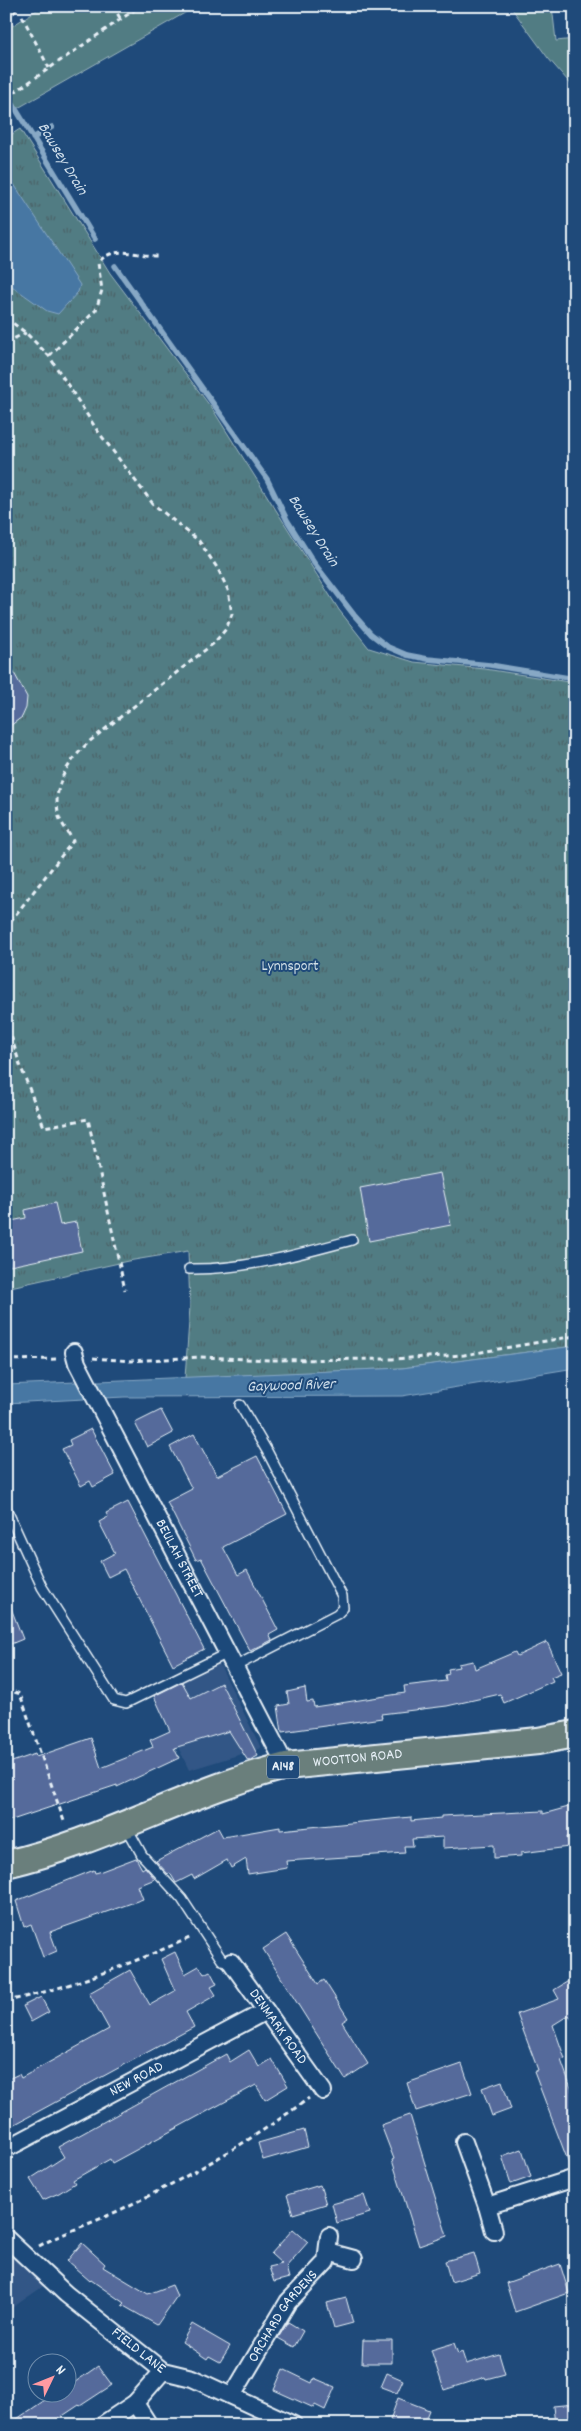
<svg xmlns="http://www.w3.org/2000/svg" width="581" height="2431" font-family="Dekko,sans-serif">
<style>
.built{fill:#335786}
.grass{fill:#517b83;stroke:#9cb6be}
.park{fill:url(#park-tufts);stroke:#9cb6be}
.water{fill:#4677a3;stroke:#87a8c5}
.lines{fill:none;stroke-linecap:round;stroke-linejoin:round}
.stream{stroke:#87a8c5;stroke-width:5.5}
.building{fill:#556b9b;stroke:#e8f1f8}
.lane-casing{stroke:#e8f1f8;stroke-width:12}
.street-casing{stroke:#e8f1f8;stroke-width:20}
.primary-casing{stroke:#e8f1f8;stroke-width:30}
.path{stroke:#e8f1f8;stroke-width:3;stroke-dasharray:5 4;stroke-linecap:butt}
.lane{stroke:#1f4a7a;stroke-width:9}
.street{stroke:#1f4a7a;stroke-width:16}
.primary{stroke:#6b7f7c;stroke-width:26}
.labels{text-anchor:middle;dominant-baseline:central;stroke-width:4;stroke-linejoin:round;paint-order:stroke}
.shield{fill:#1f4a7a;stroke:#acbfd2;stroke-width:1}
.shield-label{font-size:14px;font-weight:bold;fill:#e8f1f8}
.park-label{font-size:15px;fill:#d1dfe6;stroke:#1f4a7a}
.street-label{font-size:15px;fill:#e8f1f8;stroke:#1f4a7a}
.water-label{font-size:16px;font-style:italic;fill:#d0dfeb;stroke:#1f4a7a}
</style>
<defs>
<pattern id="park-tufts" width="24" height="20" patternUnits="userSpaceOnUse" patternTransform="scale(1.25)"><rect width="24" height="20" fill="#517b83"/><path d="M3 7l-1-3M5 7V3M7 7l1-3M15 17l-1-3M17 17v-4M19 17l1-3" fill="none" stroke="#4c6469"/></pattern>
</defs>
<rect width="100%" height="100%" fill="#1f4a7a"/>
<filter id="ink" filterUnits="userSpaceOnUse"><feTurbulence type="fractalNoise" baseFrequency=".02" numOctaves="2"/><feDisplacementMap in="SourceGraphic" scale="10" xChannelSelector="R" yChannelSelector="G"/><feConvolveMatrix kernelMatrix="1 2 1 2 8 2 1 2 1" color-interpolation-filters="sRGB"/></filter>
<g filter="url(#ink)">
<path class="built" d="M218 1661 261 1748 189 1770 153 1694Z
M6 2246 45 2285 6 2312Z"/>
<path class="grass" d="M43 6H197L18 108 6 89V30Z
M510 6H552L556 41 575 39V89L548 58Z"/>
<path class="park" d="M20 129 110 273 213 410 339 610 369 648 414 662 485 669 575 683V1346L402 1368 185 1378 190 1307 188 1251 128 1261 6 1288V138Z"/>
<path class="water" d="M6 172 80 285 78 292 58 314 47 311 6 282Z
M575 1346V1368L402 1396 124 1397 6 1403V1385L402 1368Z"/>
<g class="lines">
<path class="stream" d="M6 93 95 239
M33 138 52 127
M115 266 267 479 287 520 314 563 354 615 371 634 388 647 407 655 428 659 490 665 575 679"/>
</g>
<path class="building" d="M6 658 27 697 26 708 22 717 6 729Z
M440 1173 451 1225 369 1241 360 1188Z
M55 1203 60 1225 76 1222 82 1251 10 1266 6 1249V1222L26 1218 25 1210Z
M161 1410 173 1433 147 1447 135 1423Z
M91 1429 115 1475 93 1487 90 1481 81 1486 62 1449 71 1445 69 1440Z
M194 1434 217 1476 257 1456 287 1514 223 1547 238 1575 247 1570 278 1630 269 1635 272 1640 250 1651 201 1558 196 1560 167 1502 192 1489 170 1447Z
M128 1502 204 1649 173 1665 124 1569 108 1577 100 1561 115 1553 99 1522 108 1517 106 1513Z
M7 1598 23 1639 6 1646V1599Z
M547 1642 561 1673 551 1677 553 1681 504 1703 500 1694 447 1706 381 1714 382 1718 282 1732 278 1706 289 1704 287 1692 305 1688 307 1702 313 1701 314 1707 405 1693 404 1686 446 1681 445 1675 449 1674 448 1669 459 1667 458 1664 473 1661 475 1669 515 1652 517 1656Z
M182 1682 191 1698 221 1683 258 1756 248 1761 229 1731 174 1748 179 1758 117 1787V1785L6 1822V1764L35 1754 36 1757 91 1738 101 1768 153 1747 150 1740 170 1731 154 1696Z
M572 1806 575 1816V1834L567 1837 569 1847 521 1853V1856L494 1858V1845L443 1848V1837L412 1839 413 1846H404L405 1853 286 1861 287 1868 248 1874 246 1859 231 1868 227 1860 194 1879 192 1875 176 1883 170 1873 168 1874 156 1861 218 1828 223 1837 280 1827V1830L411 1817V1821L441 1818V1816L543 1811V1814Z
M136 1858 142 1869 145 1867 155 1879 138 1886 143 1899 50 1932 57 1951 43 1957 31 1924 24 1927 16 1901 94 1870 95 1873 99 1872Z
M286 1934 318 1984 324 1980 348 2018 342 2022 368 2064 345 2079 263 1949Z
M175 1952 185 1974 199 1966 204 1974 210 1971 217 1984 211 1987 216 1995 186 2012 194 2027 6 2129V2080L19 2074 21 2078 109 2029 89 1993 130 1970 150 2005 175 1991 161 1959Z
M575 1977V2024L569 2015 553 2025 565 2059 561 2060 575 2099V2168L571 2169 534 2072 538 2070 517 2014 559 1999 554 1990Z
M41 1997 49 2012 31 2022 23 2006Z
M249 2050 259 2067 272 2059 288 2086 265 2100 256 2085 112 2163 110 2159 73 2180 75 2183 59 2193 43 2200 30 2179 64 2157 58 2147 226 2054 230 2062Z
M462 2064 472 2093 416 2111 407 2083Z
M502 2081 511 2109 492 2116 482 2088Z
M410 2115 447 2236 419 2246 392 2160 394 2159 381 2125Z
M304 2130 308 2147 263 2160 258 2143Z
M522 2149 531 2177 511 2184 502 2156Z
M320 2185 326 2204 293 2214 287 2195Z
M364 2195 370 2213 337 2223 332 2204Z
M293 2229 308 2242 286 2267 289 2278 274 2282 269 2267 282 2264 271 2254Z
M82 2243 105 2264 103 2267 148 2294 172 2285 177 2296 157 2325 122 2305 124 2303 91 2280 90 2281 67 2261Z
M474 2253 480 2273 451 2282 445 2261Z
M560 2264 569 2293 515 2312 506 2283Z
M346 2298 353 2323 334 2328 327 2303Z
M288 2322 303 2331 294 2347 278 2338Z
M192 2324 230 2346 220 2362 209 2356 207 2359 182 2342Z
M363 2340H392V2363H362Z
M454 2343 458 2354 462 2352 466 2364 499 2354 505 2374 486 2379 485 2377 444 2390 431 2350Z
M98 2366 112 2385 80 2406 79 2405 49 2425H8L54 2394H68V2387Z
M283 2369 312 2383 314 2378 335 2387 325 2410 315 2405 314 2408 274 2390Z
M387 2373 403 2380 397 2393 381 2387Z
M398 2398 429 2410 423 2425H401L390 2420Z
M574 2404 575 2425H555L553 2406Z"/>
<g class="lines">
<g class="lane-casing">
<path id="lane" d="M189 1269C244 1270 300 1254 352 1240
M6 1508 42 1587 114 1700 126 1703 228 1653
M234 1667 337 1614 343 1608 342 1596 267 1451 240 1405
M126 1826 142 1855 182 1899 222 1960 231 1962"/>
</g>
<g class="street-casing">
<g id="street">
<path d="M6 7 8 6"/>
<path id="s1" d="M74 1352 77 1363 286 1766"/>
<path id="s2" d="M231 1962 323 2091"/>
<path d="M464 2142 487 2206 575 2178"/>
<path id="s3" d="M6 2149 266 2011"/>
<path d="M487 2206 494 2231"/>
<path id="s4" d="M6 2238 66 2294 163 2371 192 2378 294 2425"/>
<path d="M328 2252 354 2259"/>
<path id="s5" d="M232 2396 288 2302 326 2262 329 2236"/>
<path d="M135 2403 149 2425"/>
<path d="M102 2425 135 2403 163 2371"/>
</g>
</g>
<g class="primary-casing">
<g id="primary">
<path id="s6" d="M6 1864C103 1842 190 1790 286 1766L538 1741 575 1734"/>
</g>
</g>
<path class="path" d="M113 6 120 18
M22 16 49 68
M6 98 140 6
M6 318 26 333 49 356 97 430 153 504 199 541 218 569 228 590 232 614 226 629 214 643 90 741C69 761 51 785 59 817 62 825 69 833 73 841L6 927
M6 342 26 333
M49 356 96 310 102 290 98 263C113 244 137 256 157 256
M6 1019 19 1062 44 1127 88 1119 125 1290
M93 1358 131 1361 200 1357 271 1360 392 1359 464 1355 575 1336
M6 1360 59 1359
M6 1689 20 1694 65 1824
M6 2001C68 1989 134 1962 192 1937
M39 2246C67 2231 98 2221 126 2207 190 2176 251 2141 309 2098"/>
<use href="#lane" class="lane"/>
<use href="#street" class="street"/>
<use href="#primary" class="primary"/>
</g>
</g>
<g class="labels">
<rect class="shield" x="267" y="1755.5" width="32" height="23" rx="4"/>
<g class="shield-label">
<text x="283" y="1767">A148</text>
</g>
<g class="park-label">
<text x="290" y="967">Lynnsport</text>
</g>
<g class="street-label">
<text stroke="none"><textPath href="#s1" startOffset="232">BEULAH STREET</textPath></text>
<text stroke="none"><textPath href="#s6" startOffset="369">WOOTTON ROAD</textPath></text>
<text stroke="none"><textPath href="#s2" startOffset="80">DENMARK ROAD</textPath></text>
<text stroke="none"><textPath href="#s3" startOffset="148">NEW ROAD</textPath></text>
<text stroke="none"><textPath href="#s5" startOffset="95">ORCHARD GARDENS</textPath></text>
<text stroke="none"><textPath href="#s4" startOffset="174">FIELD LANE</textPath></text>
</g>
<g class="water-label">
<text transform="translate(62 159) rotate(59)">Bawsey Drain</text>
<text transform="translate(313 531) rotate(58)">Bawsey Drain</text>
<text transform="translate(291 1386) rotate(-2)">Gaywood River</text>
</g>
</g>
<rect width="581" height="2431" fill="none" stroke="#1f4a7a" stroke-width="25"/>
<rect x="12" y="12" width="556" height="2406" fill="none" stroke="#e8f1f8" stroke-width="2" filter="url(#ink)"/>
<g transform="translate(52 2378) rotate(47)"><circle r="24" fill="#1f4a7a" stroke="#6f8dac"/>
<path d="M0-4L9 19L0 12L-9 19Z" fill="#ff9aa2"/>
<text y="-8" font-size="14" font-weight="bold" text-anchor="middle" fill="#e8f1f8">N</text>
</g>
</svg>
